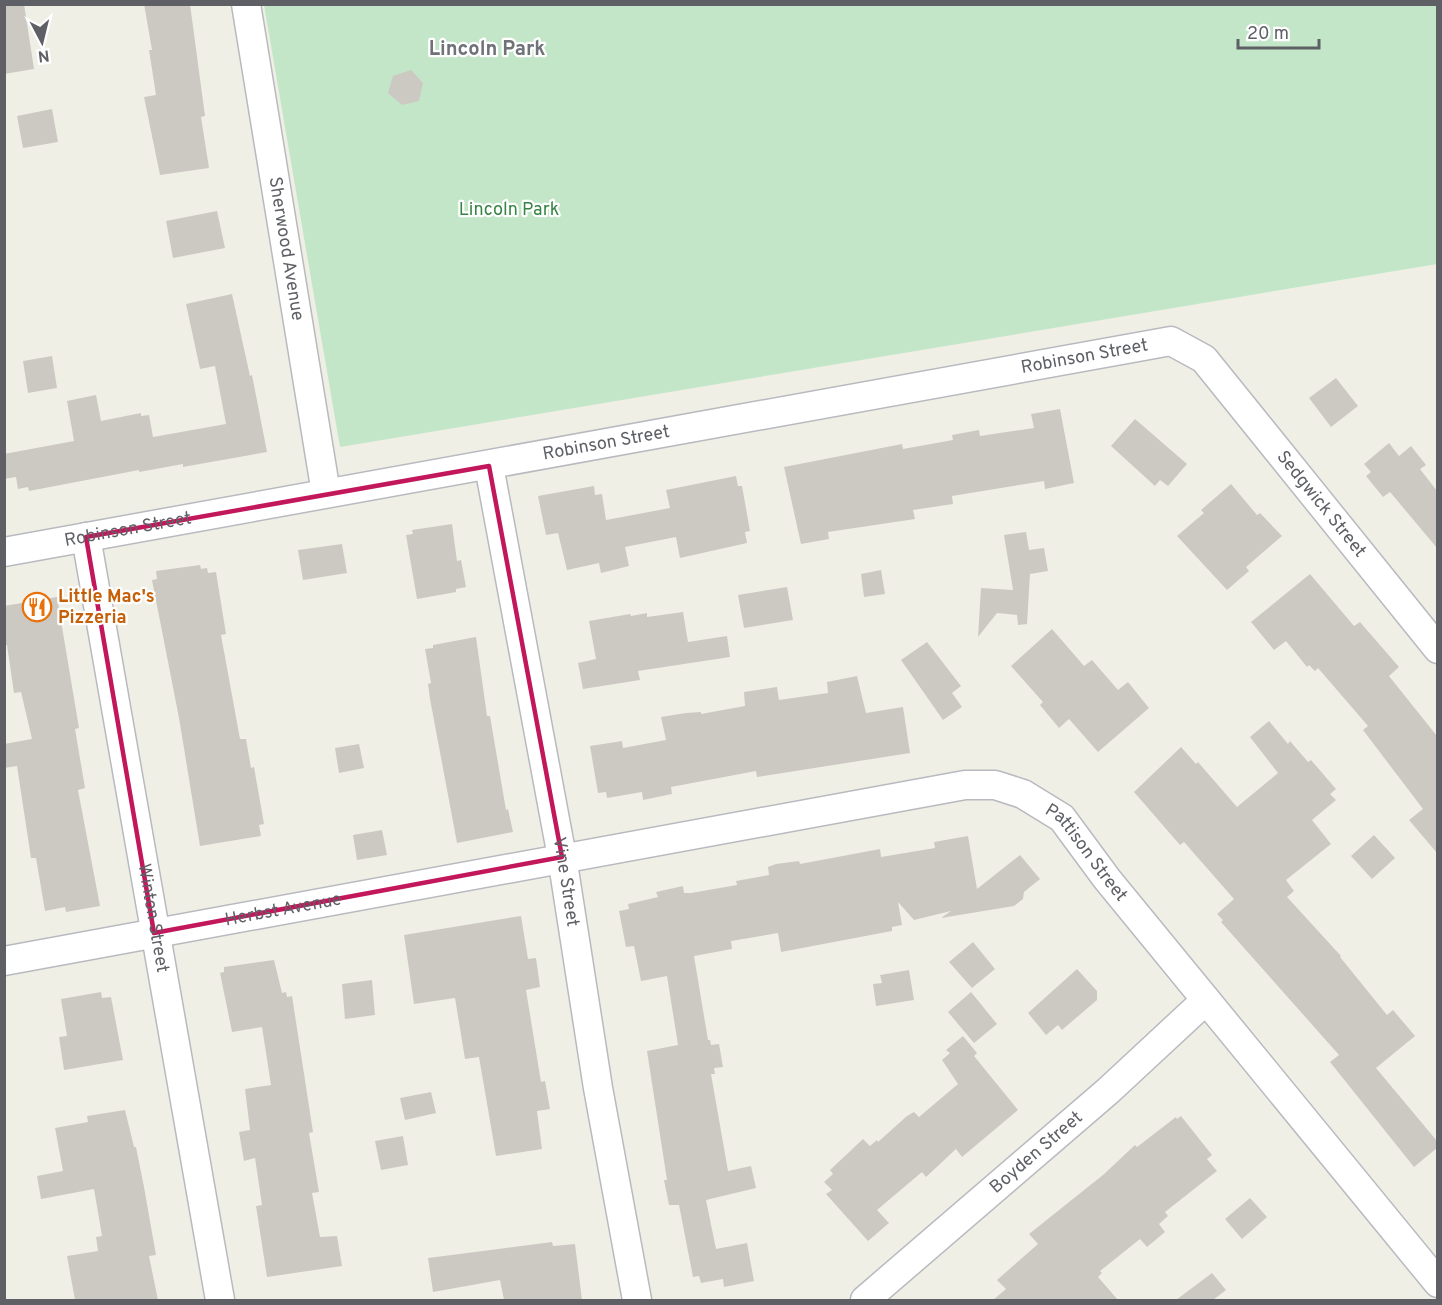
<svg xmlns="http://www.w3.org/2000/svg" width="1442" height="1305" font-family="Overpass,sans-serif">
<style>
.green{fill:#c3e6c8}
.building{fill:#ccc9c3}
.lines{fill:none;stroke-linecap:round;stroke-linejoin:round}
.minor-casing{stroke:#b8babf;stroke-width:31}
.minor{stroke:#fff;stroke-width:28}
.marked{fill:none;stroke:#c2185b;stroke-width:4.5;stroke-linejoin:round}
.labels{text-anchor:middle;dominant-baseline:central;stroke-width:4.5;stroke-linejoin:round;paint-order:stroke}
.park-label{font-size:18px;fill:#378444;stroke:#fff}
.street-label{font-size:18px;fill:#5e6066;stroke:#fff}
.food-label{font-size:18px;font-weight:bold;fill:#c56008;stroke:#fff;text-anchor:start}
.neighbourhood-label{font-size:20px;font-weight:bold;fill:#6f7278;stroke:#fff}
</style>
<rect width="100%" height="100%" fill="#f0efe6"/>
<path class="green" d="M264 5H1437V264L340 447Z"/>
<path class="building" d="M4 4H24L34 69 4 74Z
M144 4H190L205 116 201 117 209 168 160 175 144 97 156 95 149 50H152Z
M411 70 423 83 419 101 402 105 388 93 393 76Z
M52 109 58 142 23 148 17 116Z
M217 211 225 248 173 258 166 221Z
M232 294 250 376 252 375 267 452 183 467V464L139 472V470L29 491 28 487 18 489 16 477 4 479V454L74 441 67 401 96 395 101 421 141 413V416L149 415 153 437 226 424 215 366 200 369 186 304Z
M52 356 57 388 28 393 23 361Z
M1336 378 1358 406 1331 427 1309 398Z
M1060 409 1074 483 1045 489 1044 481 952 496 953 504 913 510 915 519 828 532 829 539 801 544 784 467 902 444 903 449 953 440 952 435 979 430 980 436 1034 428 1031 414Z
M1135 419 1187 464 1168 486 1160 480 1155 486 1111 446Z
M1389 443 1399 456 1411 446 1426 465 1420 469 1437 491V548L1390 492 1383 497 1366 476 1371 472 1364 464Z
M736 476 738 486H742L750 531 745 532 747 543 680 558 676 537 625 547 629 566 601 573 599 563 567 570 558 533 546 535 538 496 594 486 595 495 602 494 606 520 670 508 666 490Z
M1231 484 1257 515 1260 513 1282 536 1246 567 1249 571 1227 590 1177 536 1204 513 1201 510Z
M452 524 457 561 461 560 466 587 456 589V592L417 599 406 535 413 534 412 530Z
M1026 532 1029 550 1044 548 1048 571 1030 574 1027 624 1018 625 1017 615 997 613 978 637 981 588 1013 590 1004 535Z
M342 544 347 573 303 580 298 550Z
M200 565 201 569 207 568 208 573 216 572 226 634 221 635 240 739H246L251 768 254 767 264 824 259 825 261 836 200 846 179 718 152 580 157 579 156 571Z
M881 570 885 594 864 597 861 574Z
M1310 574 1354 626 1360 622 1399 667 1389 676 1437 736V853L1409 820 1423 809 1363 730 1368 726 1318 668 1315 671 1309 665 1307 667 1286 641 1274 650 1251 622Z
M787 587 793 620 744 628 738 595Z
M57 597 79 728 75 729 85 788 78 790 100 906 66 912 65 907 45 911 36 858H31L17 766 4 768V744L32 739 21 692 14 693 7 645 4 646V606Z
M683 612 688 642 727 636 730 657 638 671 640 680 583 689 578 663 596 659 589 621 630 614 631 616 647 613V617Z
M1052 629 1084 666 1092 660 1118 690 1128 682 1149 708 1098 752 1069 719 1059 728 1040 705 1043 702 1011 666Z
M476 637 487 716H490L506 810 508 809 513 832 457 843 430 699 428 684 431 683 425 649 433 648V645Z
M927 642 961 686 952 693 962 707 943 720 901 660Z
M857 676 866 713 903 707 910 753 757 777 756 771 671 787 672 794 643 800 642 792 607 798 606 792 598 793 590 746 622 741 623 748 666 740 661 717 686 713 701 712V714L745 706 744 692 777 687 779 700 828 693 827 682Z
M1269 721 1288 744 1290 741 1308 762 1311 760 1336 789 1330 794 1336 800 1312 820 1331 844 1286 880 1294 891 1287 897 1341 956 1340 957 1387 1015 1393 1010 1415 1036 1376 1068 1437 1141V1148L1414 1167 1330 1062 1339 1055 1221 922 1223 920 1217 914 1234 899 1184 842 1180 845 1134 792 1181 747 1196 764 1198 762 1237 807 1278 773 1250 737Z
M359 744 364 768 339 773 335 748Z
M382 830 387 855 357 860 353 835Z
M1374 835 1395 858 1372 879 1351 856Z
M968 836 977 889 1020 855 1040 879 1024 892 1023 899 1014 906 941 918 951 911 914 920 898 902 902 925 892 927V931L781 952 778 933 731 941 732 949 694 956 708 1040H710L711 1045 719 1044 723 1067 714 1068 715 1074H711L728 1171 751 1166 756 1188 706 1200 716 1249 747 1243 754 1281 724 1287 723 1279 701 1283 699 1276 693 1277 679 1205H669L664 1180H667L647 1051 678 1045 667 976 641 981 634 946 626 947 619 911 629 909 628 904 658 897 656 892 683 886 684 893H691L737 885 736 881 769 875 768 867 776 864 799 861 800 864 880 849 881 857 935 848 934 842Z
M521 916 528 959 536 958 540 987 526 990 541 1082 545 1081 550 1109 537 1111 542 1149 496 1156 479 1057 465 1059 455 998 414 1004 404 935Z
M973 942 995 969 972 988 949 962Z
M274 960 282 993 286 992 287 997 292 996 313 1132 309 1133 319 1192 312 1193 320 1237 337 1236 342 1266 267 1277 256 1206 262 1205 255 1158 244 1161 239 1132 250 1130 245 1089 271 1085 262 1027 232 1032 220 973 224 972V967Z
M1077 969 1097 991V1000L1062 1030 1058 1025 1046 1035 1028 1013Z
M909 970 914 1000 876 1006 873 984 882 983 880 975Z
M372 980 375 1015 345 1019 342 984Z
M101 992 102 998 111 997 123 1060 64 1070 59 1037 67 1036 61 999Z
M971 992 997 1024 974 1043 948 1012Z
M963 1036 977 1053 974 1056 1018 1110 962 1157 956 1149 926 1177 922 1172 877 1210 889 1223 868 1241 826 1194 832 1190 824 1182 833 1174 830 1170 863 1139 870 1146 877 1140 878 1142 907 1116 914 1112 919 1117 958 1084 942 1060 950 1053 946 1050Z
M431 1092 436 1113 405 1120 400 1098Z
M125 1110 134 1147H136L144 1187 156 1255 149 1256 158 1300H75L67 1256 98 1251 96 1237 102 1236 94 1189 41 1199 37 1176 63 1171 55 1128 88 1122 87 1116Z
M1181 1116 1212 1155 1207 1159 1217 1171 1165 1212 1168 1216 1159 1224 1165 1232 1147 1247 1140 1239 1100 1271 1102 1273 1098 1277 1118 1300H993L1006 1289 997 1280 1038 1244 1029 1234 1103 1175 1135 1145 1137 1147 1176 1117 1177 1119Z
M403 1136 408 1165 381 1170 375 1141Z
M1250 1198 1267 1217 1242 1239 1225 1219Z
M552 1242 553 1246 575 1244 582 1300H504L500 1280 433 1292 428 1258Z
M1212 1273 1226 1290 1213 1300H1176Z"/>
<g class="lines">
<g class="minor-casing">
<g id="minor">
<path id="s1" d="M246 4 326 493"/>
<path id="s2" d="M489 466 562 857 598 1088 637 1300"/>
<path id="s3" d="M86 537 220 1300"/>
<path id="s4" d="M4 552 1171 341 1204 359 1438 649"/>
<path id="s5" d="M4 961 965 785H995L1023 794 1062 818 1107 879 1438 1283"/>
<path id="s6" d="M865 1300 1108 1091 1206 1000"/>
</g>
</g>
<use href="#minor" class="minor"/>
</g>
<path class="marked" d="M489 466 562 857 154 933 86 537Z"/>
<defs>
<g id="restaurant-ring" transform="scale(1.5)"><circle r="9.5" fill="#fff" stroke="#e8710a" stroke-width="1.5"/><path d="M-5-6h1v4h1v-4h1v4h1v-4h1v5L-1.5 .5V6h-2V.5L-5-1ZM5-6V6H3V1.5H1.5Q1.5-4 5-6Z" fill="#e8710a"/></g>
</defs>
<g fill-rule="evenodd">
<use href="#restaurant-ring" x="37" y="607"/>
</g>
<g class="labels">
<g class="park-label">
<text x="509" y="210">Lincoln Park</text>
</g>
<g class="street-label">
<text stroke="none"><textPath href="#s1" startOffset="248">Sherwood Avenue</textPath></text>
<text stroke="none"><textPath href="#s4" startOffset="1098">Robinson Street</textPath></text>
<text stroke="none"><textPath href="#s4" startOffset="612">Robinson Street</textPath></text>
<text stroke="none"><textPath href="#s4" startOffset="1410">Sedgwick Street</textPath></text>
<text stroke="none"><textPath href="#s4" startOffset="126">Robinson Street</textPath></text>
<text stroke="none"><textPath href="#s5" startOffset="1124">Pattison Street</textPath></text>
<text stroke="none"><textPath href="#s2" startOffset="423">Vine Street</textPath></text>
<text stroke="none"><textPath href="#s5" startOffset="284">Herbst Avenue</textPath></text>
<text stroke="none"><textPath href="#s3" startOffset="387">Winton Street</textPath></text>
<text stroke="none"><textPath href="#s6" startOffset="226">Boyden Street</textPath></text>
</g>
<g class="food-label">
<text x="58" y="597">Little Mac's<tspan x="58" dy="21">Pizzeria</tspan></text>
</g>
<g class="neighbourhood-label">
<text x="487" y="50">Lincoln Park</text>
</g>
</g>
<rect width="1442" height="1305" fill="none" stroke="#5e6066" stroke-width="12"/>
<g transform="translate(42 42) rotate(173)" stroke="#ffffff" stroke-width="4.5" paint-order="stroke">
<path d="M0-4.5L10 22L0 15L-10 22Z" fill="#5e6066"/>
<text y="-9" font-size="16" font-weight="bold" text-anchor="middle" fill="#5e6066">N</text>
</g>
<path d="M1238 39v9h81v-9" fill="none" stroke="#5e6066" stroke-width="3"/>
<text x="1247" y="39" font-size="18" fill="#5e6066" stroke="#ffffff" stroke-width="4.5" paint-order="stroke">20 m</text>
</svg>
